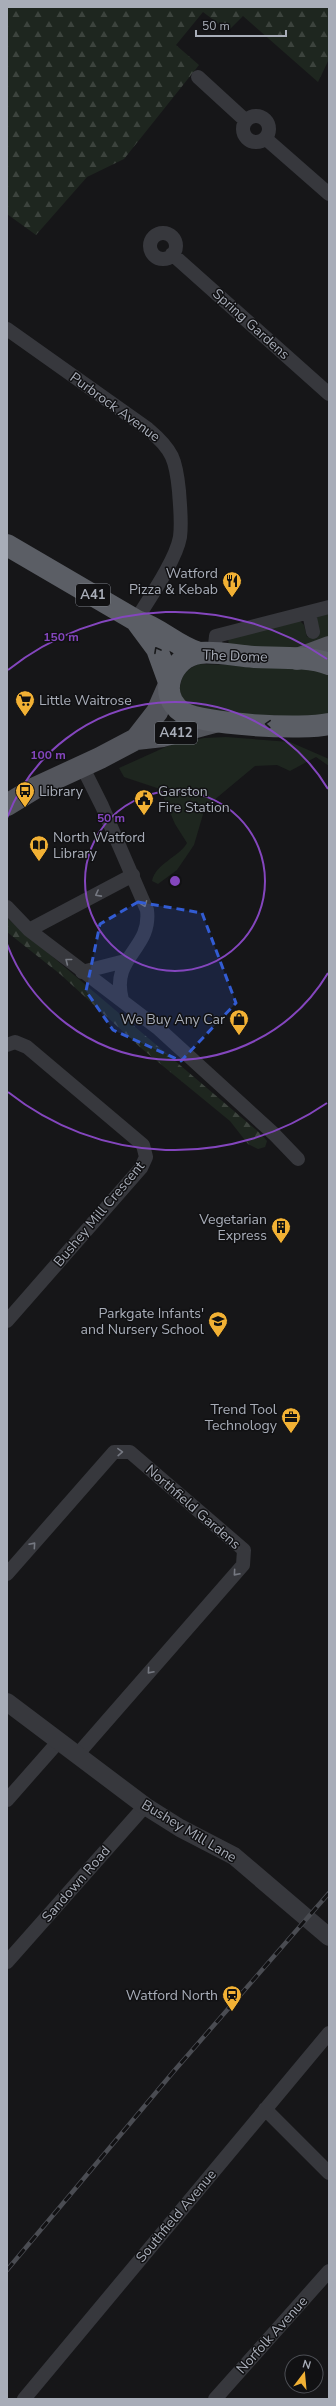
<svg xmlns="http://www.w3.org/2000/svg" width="336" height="2406" font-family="'Nunito Sans',sans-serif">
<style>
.green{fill:#1e261f}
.forest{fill:url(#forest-firs)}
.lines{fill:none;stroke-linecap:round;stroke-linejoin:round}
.minor{stroke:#37383d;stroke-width:14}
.tertiary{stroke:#37383d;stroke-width:18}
.primary{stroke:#53555c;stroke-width:22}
.trunk{stroke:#5b5e65;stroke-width:22}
.rail-casing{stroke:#4a4c52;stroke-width:4.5}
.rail{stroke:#111113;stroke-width:3;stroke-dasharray:9;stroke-linecap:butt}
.oneway{stroke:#18191b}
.oneway2{stroke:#757881}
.marked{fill:#325cd3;fill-opacity:0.2;stroke:#325cd3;stroke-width:3;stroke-dasharray:8 5;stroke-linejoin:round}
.ring{fill:none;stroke:#8446be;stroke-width:2}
.labels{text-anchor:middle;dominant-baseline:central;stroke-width:3;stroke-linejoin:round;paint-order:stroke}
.shield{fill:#111113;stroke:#7b7e86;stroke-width:1}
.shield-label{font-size:13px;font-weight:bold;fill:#a8adb8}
.street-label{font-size:14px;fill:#a8adb8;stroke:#111113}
.poi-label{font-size:14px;fill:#a8adb8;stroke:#111113;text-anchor:end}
.centre{fill:#8446be;stroke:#111113;stroke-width:2}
.ring-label{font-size:12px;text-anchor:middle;font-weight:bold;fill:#8446be;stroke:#111113;stroke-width:3;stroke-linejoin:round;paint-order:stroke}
</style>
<defs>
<pattern id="forest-firs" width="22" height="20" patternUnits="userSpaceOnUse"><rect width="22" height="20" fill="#1e261f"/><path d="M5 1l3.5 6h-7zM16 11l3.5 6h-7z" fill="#3c433d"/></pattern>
</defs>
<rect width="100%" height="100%" fill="#161618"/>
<path class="green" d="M329 611V642L307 648 229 646 228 639 300 621 304 625 307 637 319 633 316 622 317 617Z
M199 664 307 668 329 672V715L322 718 200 712 180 697C179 680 183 670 199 664Z
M226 737 290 742 329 759V766L316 757 290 771 277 765 255 766 213 801 204 811 194 845 177 870 158 884 152 881C156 863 178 858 187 843L175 824 160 789 124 777 119 768 170 745 204 738Z"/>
<path class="forest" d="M7 7H329V59L318 82 243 16 228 31 203 12 176 45 199 65 124 159 87 177 36 235 7 214Z
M7 918 261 1134 267 1141 265 1147 258 1149 248 1144 230 1121 141 1048 60 974 7 932Z"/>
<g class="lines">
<path class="minor" d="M198 77 246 121
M243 129a13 13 0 1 1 26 0a13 13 0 1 1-26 0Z
M265 138 329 194
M150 246a13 13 0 1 1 26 0a13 13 0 1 1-26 0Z
M172 254 329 394
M7 329 148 429C173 450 176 460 179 491 180 507 182 522 180 537 176 560 149 599 136 620
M309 613 313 632
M214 654 216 636 329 607
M82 766 102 806 147 910C152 950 110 956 122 1000
M7 907 29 930 159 1029 274 1134 298 1159
M29 930 133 875
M82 972 125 961
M7 1045 15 1042 27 1047 143 1145 146 1157 141 1168 7 1321
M7 1574 114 1452H130L244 1550 243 1565 77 1755
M7 1800 59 1741
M7 1962 145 1806
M265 2109 329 2173
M24 2399 329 2033
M215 2399 329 2271"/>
<path class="tertiary" d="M7 1702 145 1806 180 1828 234 1856 329 1937"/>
<path class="primary" d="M297 659 329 647
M136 739 163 736 215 722
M7 805 35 788 100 758 136 739 157 712 168 687"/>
<path class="trunk" d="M7 545 137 621C160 628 176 646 199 653
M137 622 157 649 169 682
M329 664C310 656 275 658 254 657 237 656 216 651 199 653 171 657 157 695 182 712 202 725 305 730 329 724"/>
<g class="rail-casing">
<path id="rail" d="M7 2270 174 2071 329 1893"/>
</g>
<use href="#rail" class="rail"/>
</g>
<defs><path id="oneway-chevron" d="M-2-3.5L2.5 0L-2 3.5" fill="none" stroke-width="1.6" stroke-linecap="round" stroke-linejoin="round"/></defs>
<g class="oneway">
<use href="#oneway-chevron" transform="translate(157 650) rotate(-119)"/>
<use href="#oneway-chevron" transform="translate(268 724) rotate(-177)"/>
</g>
<g class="oneway2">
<use href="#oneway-chevron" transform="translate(98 894) rotate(152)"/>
<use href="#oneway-chevron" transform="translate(144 904) rotate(69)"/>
<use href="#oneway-chevron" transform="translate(68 961) rotate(-142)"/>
<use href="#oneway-chevron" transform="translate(120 1452) rotate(-2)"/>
<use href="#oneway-chevron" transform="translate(33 1545) rotate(-49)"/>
<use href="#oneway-chevron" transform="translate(236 1573) rotate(131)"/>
<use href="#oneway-chevron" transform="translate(150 1671) rotate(131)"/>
</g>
<path class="marked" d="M138 902 202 913 236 1003 181 1061 113 1030 86 991 100 924Z"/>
<g class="ring">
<circle cx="175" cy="881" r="90"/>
<path d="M328 973A179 179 0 0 1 7 944M7 818A179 179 0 0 1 328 789"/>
<path d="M327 1103A269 269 0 0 1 8 1092M8 670A269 269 0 0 1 327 659"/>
</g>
<defs>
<g id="restaurant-pin" transform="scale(1)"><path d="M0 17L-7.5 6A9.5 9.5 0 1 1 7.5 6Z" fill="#f2b134" stroke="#111113"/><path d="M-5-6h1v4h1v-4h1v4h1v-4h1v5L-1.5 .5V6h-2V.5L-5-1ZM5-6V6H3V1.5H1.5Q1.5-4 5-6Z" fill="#111"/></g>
<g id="supermarket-pin" transform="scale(1)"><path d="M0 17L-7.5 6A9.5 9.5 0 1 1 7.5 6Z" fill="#f2b134" stroke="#111113"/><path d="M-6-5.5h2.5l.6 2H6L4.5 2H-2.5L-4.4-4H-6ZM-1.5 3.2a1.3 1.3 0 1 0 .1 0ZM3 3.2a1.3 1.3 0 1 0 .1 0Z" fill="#111"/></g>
<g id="bus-pin" transform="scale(1)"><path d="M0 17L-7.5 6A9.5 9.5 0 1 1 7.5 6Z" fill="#f2b134" stroke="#111113"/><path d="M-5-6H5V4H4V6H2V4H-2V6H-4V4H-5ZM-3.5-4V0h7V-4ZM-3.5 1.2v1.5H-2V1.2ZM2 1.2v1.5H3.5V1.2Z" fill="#111"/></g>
<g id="civic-pin" transform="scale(1)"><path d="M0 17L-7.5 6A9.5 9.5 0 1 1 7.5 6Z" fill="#f2b134" stroke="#111113"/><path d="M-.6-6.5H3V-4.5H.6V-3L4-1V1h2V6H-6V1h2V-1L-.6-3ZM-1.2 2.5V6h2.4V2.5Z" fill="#111"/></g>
<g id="library-pin" transform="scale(1)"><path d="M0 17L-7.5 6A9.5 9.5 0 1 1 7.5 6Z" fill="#f2b134" stroke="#111113"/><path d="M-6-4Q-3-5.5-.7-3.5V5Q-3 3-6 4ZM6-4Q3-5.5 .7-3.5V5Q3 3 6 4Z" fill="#111"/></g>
<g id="shop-pin" transform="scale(1)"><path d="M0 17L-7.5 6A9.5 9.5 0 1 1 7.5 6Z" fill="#f2b134" stroke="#111113"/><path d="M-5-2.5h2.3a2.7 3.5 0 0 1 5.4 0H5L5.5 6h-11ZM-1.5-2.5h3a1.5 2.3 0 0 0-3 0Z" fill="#111"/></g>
<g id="building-pin" transform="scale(1)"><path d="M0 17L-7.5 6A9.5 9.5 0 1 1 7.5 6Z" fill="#f2b134" stroke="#111113"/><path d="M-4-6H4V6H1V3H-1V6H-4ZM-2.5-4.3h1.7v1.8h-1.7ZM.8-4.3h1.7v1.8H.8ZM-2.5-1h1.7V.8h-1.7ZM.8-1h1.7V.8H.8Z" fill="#111"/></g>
<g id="school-pin" transform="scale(1)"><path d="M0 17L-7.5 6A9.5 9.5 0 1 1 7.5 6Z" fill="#f2b134" stroke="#111113"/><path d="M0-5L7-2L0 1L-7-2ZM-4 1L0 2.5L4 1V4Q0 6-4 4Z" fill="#111"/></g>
<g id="office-pin" transform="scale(1)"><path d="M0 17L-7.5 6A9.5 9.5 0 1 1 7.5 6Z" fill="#f2b134" stroke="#111113"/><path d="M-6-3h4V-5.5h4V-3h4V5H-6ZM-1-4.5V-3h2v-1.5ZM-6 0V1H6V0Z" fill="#111"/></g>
<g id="station-pin" transform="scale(1)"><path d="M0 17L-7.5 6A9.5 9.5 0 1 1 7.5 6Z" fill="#f2b134" stroke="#111113"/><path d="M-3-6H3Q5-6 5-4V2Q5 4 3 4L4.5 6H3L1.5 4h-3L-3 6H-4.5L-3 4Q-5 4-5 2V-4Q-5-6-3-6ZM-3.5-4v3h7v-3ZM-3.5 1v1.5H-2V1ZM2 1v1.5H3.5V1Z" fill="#111"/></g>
</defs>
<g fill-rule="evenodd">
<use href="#restaurant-pin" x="232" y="581"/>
<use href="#supermarket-pin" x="25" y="700"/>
<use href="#bus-pin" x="25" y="791"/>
<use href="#civic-pin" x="144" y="799"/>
<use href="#library-pin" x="39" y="845"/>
<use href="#shop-pin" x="239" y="1019"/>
<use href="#building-pin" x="281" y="1227"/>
<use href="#school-pin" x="218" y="1321"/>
<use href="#office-pin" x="291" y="1417"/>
<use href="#station-pin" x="232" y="1995"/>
</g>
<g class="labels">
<g class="shield">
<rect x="76" y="584" width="34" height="22" rx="3"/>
<rect x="155" y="722" width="42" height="22" rx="3"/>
</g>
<g class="shield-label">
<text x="93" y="595">A41</text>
<text x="176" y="733">A412</text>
</g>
<g class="street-label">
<text transform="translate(251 324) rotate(42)">Spring Gardens</text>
<text transform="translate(115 407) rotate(36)">Purbrock Avenue</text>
<text transform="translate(235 656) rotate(2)">The Dome</text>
<text transform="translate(99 1214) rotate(-50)">Bushey Mill Crescent</text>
<text transform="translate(193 1507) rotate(41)">Northfield Gardens</text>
<text transform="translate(189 1831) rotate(31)">Bushey Mill Lane</text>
<text transform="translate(76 1884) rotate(-49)">Sandown Road</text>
<text transform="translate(176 2216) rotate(-50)">Southfield Avenue</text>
<text transform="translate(272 2335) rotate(-48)">Norfolk Avenue</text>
</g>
<g class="poi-label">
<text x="218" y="573">Watford<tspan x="218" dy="16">Pizza &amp; Kebab</tspan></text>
<text x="39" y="700" text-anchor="start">Little Waitrose</text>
<text x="39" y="791" text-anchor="start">Library</text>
<text x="158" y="791" text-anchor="start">Garston<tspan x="158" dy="16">Fire Station</tspan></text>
<text x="53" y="837" text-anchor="start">North Watford<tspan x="53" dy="16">Library</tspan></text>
<text x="225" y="1019">We Buy Any Car</text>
<text x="267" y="1219">Vegetarian<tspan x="267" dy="16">Express</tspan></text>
<text x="204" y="1313">Parkgate Infants'<tspan x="204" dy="16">and Nursery School</tspan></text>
<text x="277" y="1409">Trend Tool<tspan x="277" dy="16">Technology</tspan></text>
<text x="218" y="1995">Watford North</text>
</g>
</g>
<circle cx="175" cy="881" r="6" class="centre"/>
<g class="ring-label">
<text x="61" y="641">150 m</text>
<text x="48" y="759">100 m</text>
<text x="111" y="822">50 m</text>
</g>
<rect width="336" height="2406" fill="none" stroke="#a8adb8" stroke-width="16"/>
<g transform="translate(304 2374) rotate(16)"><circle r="19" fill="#111113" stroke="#4d4f55"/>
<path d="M0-3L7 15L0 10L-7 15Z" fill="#f2b134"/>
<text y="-6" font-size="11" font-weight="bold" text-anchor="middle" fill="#a8adb8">N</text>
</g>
<path d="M196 30v6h90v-6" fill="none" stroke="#a8adb8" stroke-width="2"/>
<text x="202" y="30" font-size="12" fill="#a8adb8" stroke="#111113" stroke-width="3" paint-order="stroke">50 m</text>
</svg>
